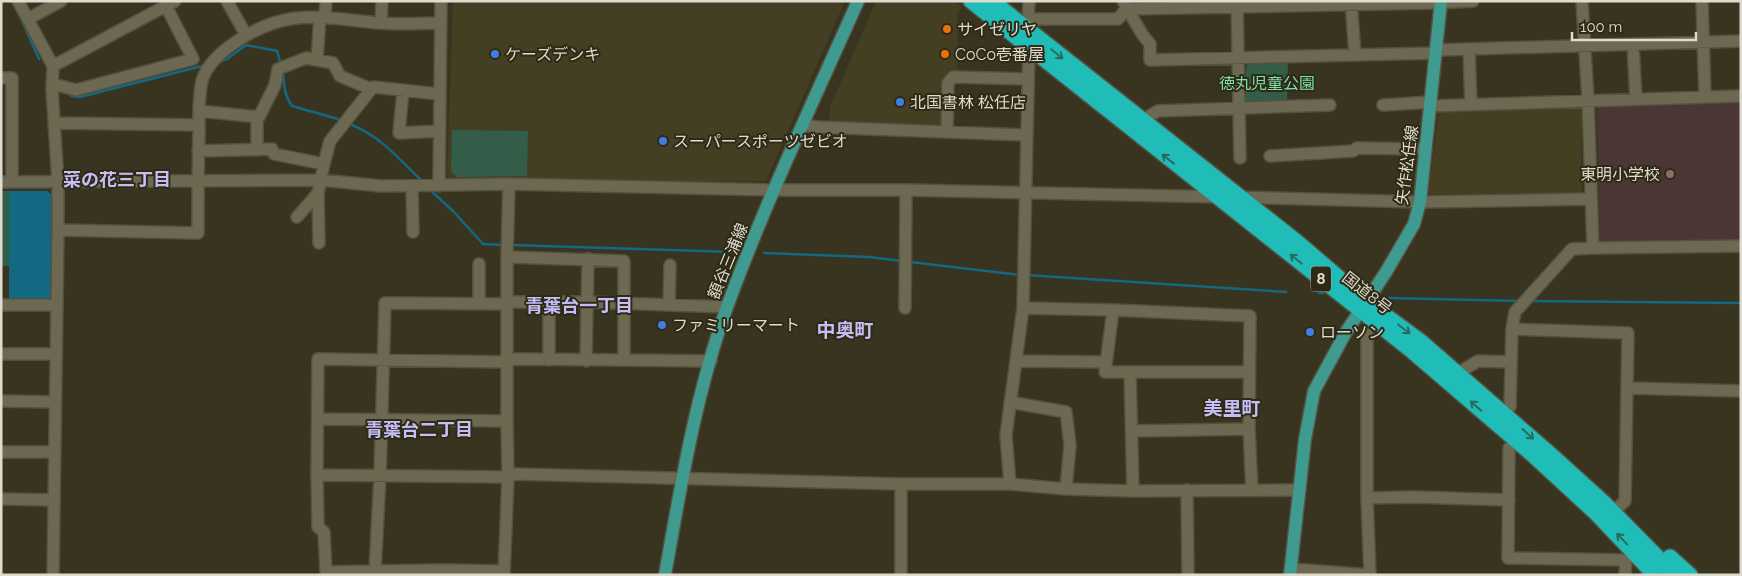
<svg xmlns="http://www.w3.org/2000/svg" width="1742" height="576" font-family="Raleway,'Noto Sans JP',sans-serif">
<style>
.built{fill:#443e22}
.education{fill:#4a3634}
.green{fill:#335d48}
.water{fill:#136882}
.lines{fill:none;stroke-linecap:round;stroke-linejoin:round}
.stream{stroke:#136882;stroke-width:2.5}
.minor-casing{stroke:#555140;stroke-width:14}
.major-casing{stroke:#555140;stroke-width:15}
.highway-casing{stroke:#555140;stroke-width:18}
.minor{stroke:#6d6852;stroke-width:11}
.major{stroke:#3f9a8f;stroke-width:12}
.highway{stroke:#20bcb7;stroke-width:15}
.oneway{stroke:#286c5e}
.food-dot{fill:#e8710a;stroke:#2e2a16;stroke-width:2}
.shop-dot{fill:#3f7fe0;stroke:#2e2a16;stroke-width:2}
.education-dot{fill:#8d6e63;stroke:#2e2a16;stroke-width:2}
.labels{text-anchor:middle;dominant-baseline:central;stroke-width:4;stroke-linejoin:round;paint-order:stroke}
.shield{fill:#2e2a16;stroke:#a9a698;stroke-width:1}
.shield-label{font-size:15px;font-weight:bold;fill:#dedbcf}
.poi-label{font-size:16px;fill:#dedbcf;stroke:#2e2a16;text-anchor:start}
.park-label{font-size:16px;fill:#7dddad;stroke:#2e2a16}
.street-label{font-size:16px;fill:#dedbcf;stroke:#2e2a16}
.neighbourhood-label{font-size:18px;font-weight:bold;fill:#c4bdf6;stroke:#2e2a16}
.quarter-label{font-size:19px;font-weight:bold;fill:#c4bdf6;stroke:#2e2a16}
</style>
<rect width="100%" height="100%" fill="#393420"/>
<path class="built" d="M453 1H845L766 181H451L447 176Z
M876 1H955L962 7 958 12 957 74H950L945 120 939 127 829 124 830 107Z
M1440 106 1581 109 1584 111 1581 145 1582 193 1428 194Z"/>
<path class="education" d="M1741 102V242L1600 245 1597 106Z"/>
<path class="green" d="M1250 61H1288L1287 104 1249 105 1246 100V68Z
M452 130 528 131 527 176 456 177 451 171Z
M1 191H9V266H1Z"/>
<path class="water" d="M9 191H47L53 196 51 299 48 302 9 301Z"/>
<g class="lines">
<path class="stream" d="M19 14 39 59
M218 62 227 59 246 45 277 51 280 61
M283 71C284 84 284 95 292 106L338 119
M71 96 80 97 206 65
M352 125C380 136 400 160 422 181
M429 189 453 211 483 244 503 245
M511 245 733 252
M764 253 869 257 902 261
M910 262 1021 275
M1026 275 1286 292
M1319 293H1323
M1389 298 1520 301
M1530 301 1741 303"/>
<g class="minor-casing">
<path id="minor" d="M18 1 53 66 52 89 58 183V230L53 575
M227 1 246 35
M1123 1 1142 34 1150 44V60L1436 53 1441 50 1469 49 1741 41
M1237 1 1240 158
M1351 1 1355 54
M1582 1 1588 100 1593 248 1741 246
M1702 1 1705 97
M320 17 317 60 333 63 340 76 371 89
M325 17 326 1
M28 19 61 1
M1028 19 1029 1
M381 23 382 1
M1022 26 1028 19H1118L1126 9 1434 3 1473 1
M1633 45 1636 99
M1469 49 1471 105
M53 66 175 1
M1 78H12V182
M53 84 76 90 193 59 166 6
M403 90 399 133 439 131
M1383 105 1432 102
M1431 106 1741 96
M199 111 259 117 275 85 278 69 306 58 317 60
M1145 122 1151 115 1158 111 1330 105
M54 123 199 125
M803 125 818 127 1026 135
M947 131 948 83 953 77 1028 79
M257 150V116
M198 151 272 149 274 154 324 164 318 193 319 243
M1270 156 1353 151 1357 148 1426 149
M324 164 330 141 373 87 439 94
M1 182 321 180 381 186 509 184 774 190H906L1221 197
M412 186 413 232
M439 186 441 1
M1237 197 1420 202 1590 199
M297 217 318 193
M58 230 198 233C198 200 198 167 199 134 199 117 198 98 202 81 206 66 218 55 230 46 284 7 317 17 379 23 399 25 420 23 440 23
M1593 248 1572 249 1515 312 1512 329 1628 333 1627 388 1741 391
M507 257 624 261V360L514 359 507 362 318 359 317 475 508 477 515 474 901 484H1010L1066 489 1133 491 1299 490
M479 304V264
M1 305H56
M669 305 670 265
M905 308 906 190
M1023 308 1113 310
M1 354H56
M549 360V302
M624 360 711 361
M586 361 588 259
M1016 361 1106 362
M1130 372H1249
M1458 373 1478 361 1511 362
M1 401 55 402
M1010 402 1066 412 1070 445 1066 489
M1510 407 1512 329
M318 419 507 421
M1132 431 1249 429
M1509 448 1508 558 1626 560 1625 575
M1 452H55
M317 475 318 527 324 532 326 572 375 571
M901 484V575
M1010 484 1006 435 1023 308 1029 48
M1187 490 1188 575
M1133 491 1130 372H1105L1113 310 1250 316 1249 429 1252 490
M1367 498 1414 497 1509 500
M1 499 54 500
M1613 512 1625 501 1627 388
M1292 569 1370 575 1367 498V334
M504 571 443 570 375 571 380 476 385 303 507 304 514 302H588L727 307
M504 575 508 477 507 421V257L509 184"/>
</g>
<g class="major-casing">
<path id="major" d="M665 575C681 484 696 393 727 307 765 203 813 102 858 1
M1290 575 1305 439 1314 391 1346 332 1386 272 1414 224 1420 202 1441 1"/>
</g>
<g class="highway-casing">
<path id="highway" d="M971 1 1412 351 1533 455 1597 514 1655 575
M992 1 1297 242 1367 302 1420 341 1551 455 1603 502 1675 575
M1670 557 1690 575"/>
</g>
<use href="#minor" class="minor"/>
<use href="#major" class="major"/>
<use href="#highway" class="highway"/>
</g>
<defs><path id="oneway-shaft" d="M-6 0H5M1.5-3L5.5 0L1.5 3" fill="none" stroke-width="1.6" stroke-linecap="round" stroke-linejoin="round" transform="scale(1.25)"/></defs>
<g class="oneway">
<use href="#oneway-shaft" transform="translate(1057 54) rotate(39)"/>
<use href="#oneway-shaft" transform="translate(1168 159) rotate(-142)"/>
<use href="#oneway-shaft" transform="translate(1296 259) rotate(-141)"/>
<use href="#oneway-shaft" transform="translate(1404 329) rotate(37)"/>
<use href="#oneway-shaft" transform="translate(1476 406) rotate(-139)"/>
<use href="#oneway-shaft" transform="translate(1528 434) rotate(42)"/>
<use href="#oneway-shaft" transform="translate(1622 539) rotate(-134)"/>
</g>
<g class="food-dot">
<circle cx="947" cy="29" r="5"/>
<circle cx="945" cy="54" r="5"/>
</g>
<g class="shop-dot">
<circle cx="495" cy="54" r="5"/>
<circle cx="900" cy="102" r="5"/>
<circle cx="663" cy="141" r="5"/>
<circle cx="662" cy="325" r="5"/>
<circle cx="1310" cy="332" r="5"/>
</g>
<circle class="education-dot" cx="1670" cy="174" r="5"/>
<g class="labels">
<rect class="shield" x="1311" y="266.5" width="20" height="25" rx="4"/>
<g class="shield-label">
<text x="1321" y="279">8</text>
</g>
<g class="poi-label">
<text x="957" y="29">サイゼリヤ</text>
<text x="505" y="54">ケーズデンキ</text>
<text x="955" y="54">CoCo壱番屋</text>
<text x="910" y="102">北国書林 松任店</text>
<text x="673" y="141">スーパースポーツゼビオ</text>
<text x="1660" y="174" text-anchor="end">東明小学校</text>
<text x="672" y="325">ファミリーマート</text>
<text x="1320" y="332">ローソン</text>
</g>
<g class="park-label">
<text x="1267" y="83">徳丸児童公園</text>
</g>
<g class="street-label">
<text transform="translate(1407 165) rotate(-82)">矢作松任線</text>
<text transform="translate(728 261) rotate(-68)">額谷三浦線</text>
<text transform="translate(1367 293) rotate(38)">国道8号</text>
</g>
<g class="neighbourhood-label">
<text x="117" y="179">菜の花三丁目</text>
<text x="579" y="305">青葉台一丁目</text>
<text x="419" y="429">青葉台二丁目</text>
</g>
<g class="quarter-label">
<text x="845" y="330">中奥町</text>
<text x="1232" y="408">美里町</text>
</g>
</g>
<rect width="1742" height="576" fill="none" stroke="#dedbcf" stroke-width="5"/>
<path d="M1572 32v8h124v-8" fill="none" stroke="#dedbcf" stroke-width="2.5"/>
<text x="1580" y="32" font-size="15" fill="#dedbcf" stroke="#2e2a16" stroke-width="4" paint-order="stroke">100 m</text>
</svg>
